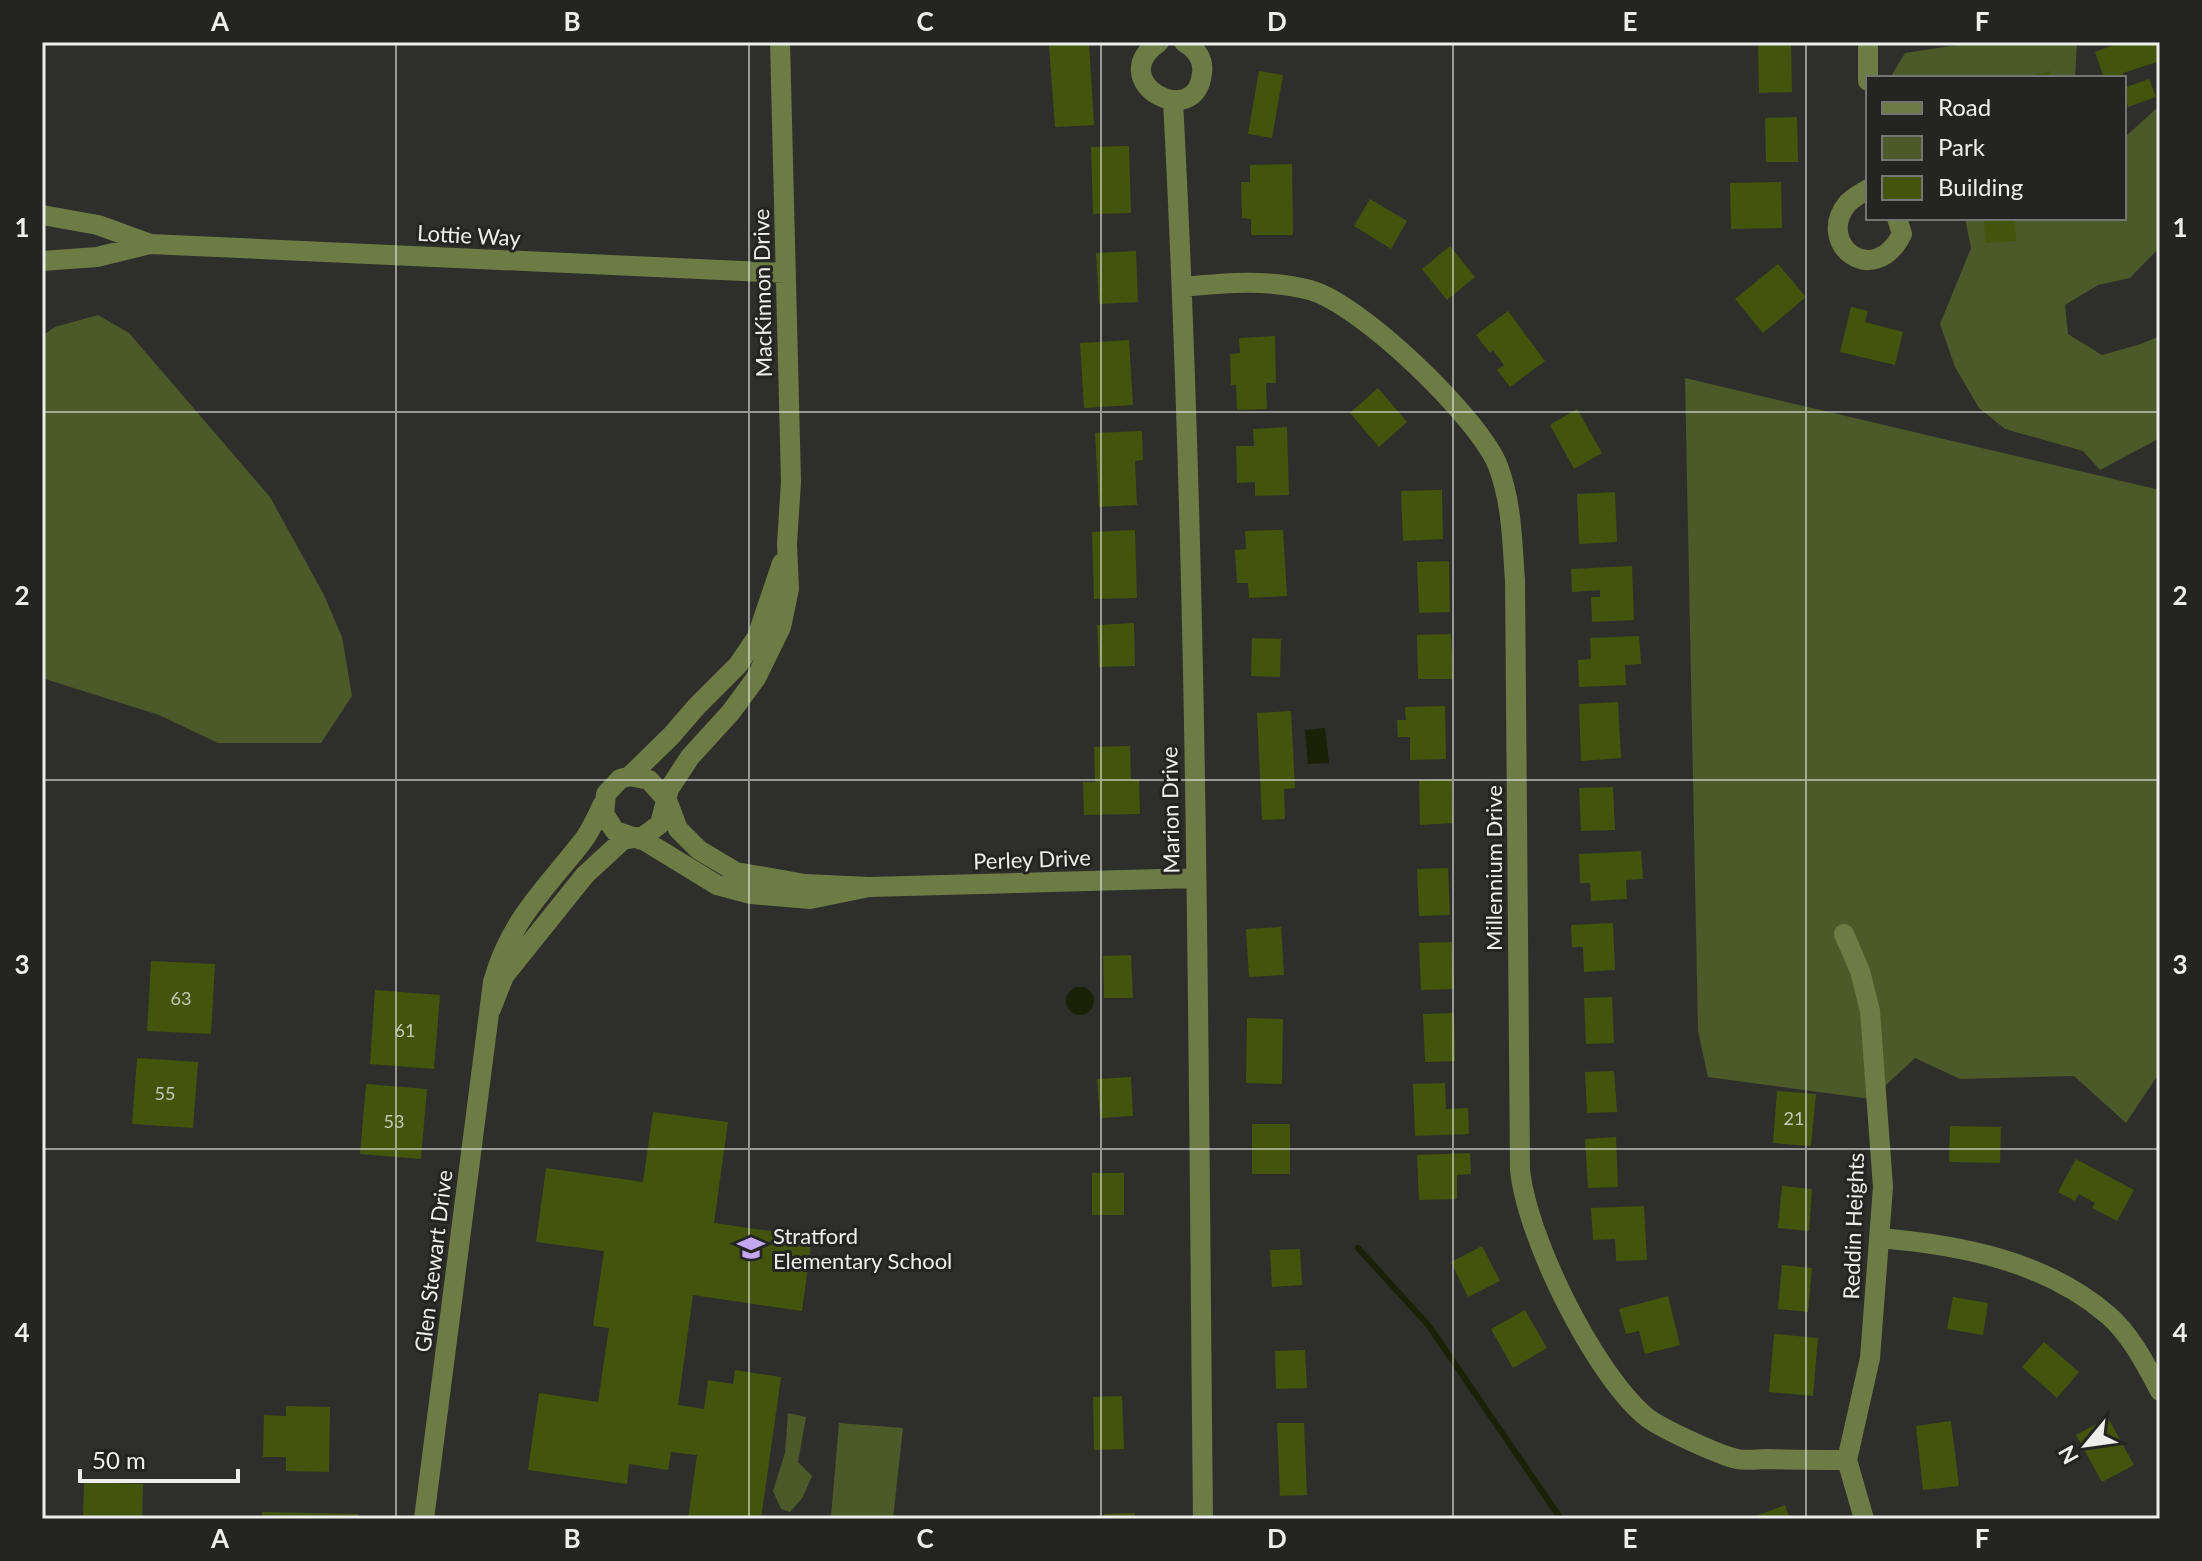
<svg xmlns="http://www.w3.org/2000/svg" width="2202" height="1561" font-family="Lato,sans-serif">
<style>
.green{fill:#4c5929}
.water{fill:#1a2106}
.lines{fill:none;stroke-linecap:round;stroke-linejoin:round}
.stream{stroke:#1a2106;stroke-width:6}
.building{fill:#44540c}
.minor{stroke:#6d7c45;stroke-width:20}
.grid{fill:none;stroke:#eeefed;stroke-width:2;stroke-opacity:0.55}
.labels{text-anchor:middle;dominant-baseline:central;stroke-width:6;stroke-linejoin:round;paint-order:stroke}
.number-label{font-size:18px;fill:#c4c8b5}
.street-label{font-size:22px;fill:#eeefed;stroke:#242522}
.poi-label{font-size:22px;fill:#eeefed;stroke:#242522;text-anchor:start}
.neatline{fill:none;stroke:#eeefed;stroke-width:3}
.grid-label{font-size:26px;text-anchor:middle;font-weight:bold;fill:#eeefed}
</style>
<rect width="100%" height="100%" fill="#2e2f2b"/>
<path class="green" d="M1977 42H2077L2075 78H1890L1905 53Z
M2160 99V247L2130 278 2098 285 2065 305 2068 334 2102 355 2141 344 2160 336V438L2100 470 2083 451 2005 429 1979 408 1955 367 1940 324 1971 248 1965 218H2124V138L2158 107Z
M98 315 129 333 270 497 323 593 342 637 352 696 321 743H218L159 715 42 678V336L55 327Z
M1685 378 2160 490V1072L2126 1123 2074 1076 1960 1079 1915 1058 1871 1099 1708 1077 1698 1031Z
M788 1413 806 1417 798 1462 812 1476 803 1497 790 1512 781 1509 773 1491 785 1453Z
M839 1423 903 1428 893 1519 831 1516Z"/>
<path class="water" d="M1325 728 1329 763 1308 764 1305 730Z
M1066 1001a14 14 0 1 1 28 0a14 14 0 1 1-28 0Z"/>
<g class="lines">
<path class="stream" d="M1358 1248 1429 1326 1561 1519"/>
</g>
<path class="building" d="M1758 42H1791L1792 92 1759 93Z
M2122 42H2158L2160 61 2123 73 2125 78H2104L2095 52Z
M1089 43 1094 125 1055 127 1049 45Z
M1259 71 1283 75 1272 138 1248 134Z
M2050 71 2052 78H2027V77Z
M2149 79 2156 97 2128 107 2124 88Z
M1797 117 1798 162H1766L1765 118Z
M1129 146 1131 213 1093 214 1091 147Z
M1292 164 1293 235H1251V219L1242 218 1241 182H1250V165Z
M1781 182 1782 228 1731 229 1730 183Z
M1370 199 1407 221 1391 249 1354 226Z
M1984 218H2015L2016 241 1985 243Z
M1450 246 1475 277 1447 300 1422 269Z
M1136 251 1138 302 1099 304 1096 253Z
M1778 264 1806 297 1763 333 1735 299Z
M1851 307 1868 311 1865 322 1903 332 1895 365 1840 352Z
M1508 311 1545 361 1510 387 1497 370 1504 365 1493 350 1490 353 1476 335Z
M1275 336 1276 383H1266L1267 409 1237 410 1236 385H1231L1230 354 1240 353 1239 338Z
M1129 340 1133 405 1084 408 1080 343Z
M1378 388 1407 422 1379 447 1350 413Z
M1577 409 1602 453 1574 469 1550 425Z
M1287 427 1289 495 1255 496V482L1237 483 1236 446H1254L1253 429Z
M1142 431 1143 460 1135 461 1137 505 1099 507 1095 433Z
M1442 490 1443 539 1403 541 1401 491Z
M1615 492 1617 542 1579 544 1577 494Z
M1135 530 1137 598 1094 599 1092 532Z
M1283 530 1287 596 1249 598 1248 583H1237L1235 550 1246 549 1245 531Z
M1449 561 1450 612 1419 613 1417 562Z
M1632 566 1634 620 1592 622 1591 597H1600V590L1572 592 1571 569Z
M1134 623 1135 666 1099 667 1097 625Z
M1451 634 1453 679H1418L1417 635Z
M1639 636 1641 664 1625 665 1626 685 1579 687 1578 660 1591 659 1590 638Z
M1252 638 1281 639 1280 677 1251 676Z
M1618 702 1621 758 1581 761 1579 704Z
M1445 706 1446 759 1410 760V737H1398L1397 720H1406L1405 707Z
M1291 711 1295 788 1284 789 1285 819 1262 820 1257 713Z
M1130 746 1131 779H1139L1140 814 1084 815 1083 782H1095L1094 747Z
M1452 779 1453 823 1420 825 1419 780Z
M1613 787 1615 830 1581 831 1579 788Z
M1641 851 1643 879 1626 880 1627 899 1591 901 1590 883H1580L1579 854Z
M1448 868 1450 915 1419 916 1417 869Z
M1613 923 1615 970 1584 972 1583 947H1572L1571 925Z
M1281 927 1284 975 1249 977 1246 929Z
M1452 942 1454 989 1421 990 1419 943Z
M1131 955 1133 998H1104L1103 956Z
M151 961 215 964 211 1034 147 1031Z
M375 990 440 995 434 1069 370 1064Z
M1612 997 1614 1043 1586 1044 1584 998Z
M1454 1013 1455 1061 1425 1062 1423 1014Z
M1247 1018 1283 1019 1282 1084 1246 1083Z
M137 1058 198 1062 193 1128 132 1124Z
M1614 1071 1617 1112 1587 1113 1585 1072Z
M1131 1077 1133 1116 1100 1118 1097 1079Z
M1445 1083 1446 1109 1468 1108 1469 1134 1415 1136 1413 1084Z
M366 1084 427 1089 421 1159 360 1154Z
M1777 1091 1816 1094 1811 1146 1773 1143Z
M653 1112 728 1122 714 1223 812 1237 802 1311 693 1295 678 1405 704 1409 708 1380 733 1384 735 1370 781 1377 761 1519H688L697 1455 671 1452 668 1470 629 1464 627 1484 528 1470 539 1393 598 1402 609 1328 593 1326 604 1251 536 1242 546 1168 643 1182Z
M1252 1124H1290V1174H1252Z
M1950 1126 2001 1127 2000 1163 1949 1162Z
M1616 1137 1618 1187 1588 1188 1585 1139Z
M1470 1153 1471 1174 1457 1175V1199L1419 1200 1417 1155Z
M2076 1159 2134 1190 2117 1221 2092 1208 2095 1203 2079 1194 2075 1201 2058 1192Z
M1092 1173H1124V1215H1092Z
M1782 1186 1812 1189 1809 1231 1778 1228Z
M1644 1206 1647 1260 1616 1261 1615 1239 1593 1240 1591 1208Z
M1482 1246 1500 1281 1468 1297 1451 1262Z
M1300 1249 1302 1285 1272 1287 1270 1250Z
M1782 1265 1812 1268 1808 1312 1778 1309Z
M1668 1296 1680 1345 1645 1354 1639 1331 1626 1334 1619 1309Z
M1953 1297 1988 1303 1983 1335 1947 1329Z
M1525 1310 1547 1348 1513 1368 1491 1329Z
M1774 1334 1818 1338 1813 1396 1769 1392Z
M2044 1342 2079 1372 2057 1398 2022 1367Z
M1305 1350 1307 1388 1276 1389 1275 1351Z
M1122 1396 1124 1449 1094 1450 1093 1397Z
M286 1406 330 1407 329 1472 286 1471V1457H263L264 1415 286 1416Z
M2108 1418 2134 1465 2102 1482 2076 1435Z
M1951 1421 1959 1486 1923 1490 1916 1426Z
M1277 1423H1304L1307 1495 1280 1496Z
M84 1482 143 1484 142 1519H83Z
M1785 1505 1790 1519H1757L1756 1516Z
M262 1512 358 1514V1519H262Z
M1135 1513V1519H1104V1514Z"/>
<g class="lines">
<path class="minor" d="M1159 42C1102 82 1197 132 1202 73 1204 59 1196 49 1184 42
M1868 42V81
M1173 101C1198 573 1198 1046 1203 1519
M1868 189C1862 193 1852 198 1847 204 1815 244 1874 290 1902 234L1897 218
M42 215 98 225 150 244
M42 261 97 257 150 244 786 273
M1183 287C1226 283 1268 279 1310 290 1361 304 1479 418 1498 466 1512 503 1512 541 1515 580L1520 1169C1526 1236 1593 1371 1644 1415 1657 1427 1719 1455 1737 1459 1747 1461 1758 1459 1768 1459 1794 1460 1820 1460 1847 1460
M630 776 671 736 697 706 738 665 757 637 782 563
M869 887 810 899 751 894 717 885 645 841 615 831 604 814 606 794 620 779 630 776 649 780 667 800 678 829 699 850 736 872 805 884 869 887 1196 878
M1844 934 1860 971 1870 1011 1883 1187 1870 1358 1847 1460 1864 1519
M491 1009 504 976 585 875 623 840 644 836 660 824 669 789 690 757 731 712 756 678 781 627 789 589 787 544 791 482 780 42
M1880 1238C1961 1245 2045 1261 2108 1315 2131 1335 2146 1365 2160 1391
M424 1519 493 982C511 919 544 891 582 842 591 831 597 816 603 804"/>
</g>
<path class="grid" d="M396 42V1519M749 42V1519M1101 42V1519M1453 42V1519M1806 42V1519M42 412H2160M42 780H2160M42 1149H2160"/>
<defs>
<g id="school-bare" transform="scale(2.16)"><path d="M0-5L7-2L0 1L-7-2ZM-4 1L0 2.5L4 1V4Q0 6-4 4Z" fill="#c4a7f1" stroke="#242522" stroke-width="2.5" paint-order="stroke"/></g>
</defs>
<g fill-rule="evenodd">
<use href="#school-bare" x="751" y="1248"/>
</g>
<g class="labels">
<g class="number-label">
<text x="181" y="998">63</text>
<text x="405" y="1030">61</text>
<text x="165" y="1093">55</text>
<text x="1794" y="1118">21</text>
<text x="394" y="1121">53</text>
</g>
<g class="street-label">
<text transform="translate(469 235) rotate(3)">Lottie Way</text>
<text transform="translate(762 293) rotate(-91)">MacKinnon Drive</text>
<text transform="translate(1170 810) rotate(-91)">Marion Drive</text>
<text transform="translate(1032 859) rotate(-2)">Perley Drive</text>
<text transform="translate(1493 868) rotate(-90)">Millennium Drive</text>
<text transform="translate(1853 1226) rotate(-88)">Reddin Heights</text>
<text transform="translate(433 1261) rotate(-83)">Glen Stewart Drive</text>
</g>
<g class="poi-label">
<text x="773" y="1235">Stratford<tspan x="773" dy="25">Elementary School</tspan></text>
</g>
</g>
<rect width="2202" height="1561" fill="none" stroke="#242522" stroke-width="88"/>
<rect x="1866" y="76" width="260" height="144" fill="#242522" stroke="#757673" stroke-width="2"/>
<rect x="1882" y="102" width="40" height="12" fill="#6d7c45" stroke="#757673" stroke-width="2"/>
<text x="1938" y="116" font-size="24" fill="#eeefed">Road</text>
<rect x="1882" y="136" width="40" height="24" fill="#4c5929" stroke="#757673" stroke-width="2"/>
<text x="1938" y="156" font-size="24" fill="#eeefed">Park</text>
<rect x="1882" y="176" width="40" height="24" fill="#44540c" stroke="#757673" stroke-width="2"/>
<text x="1938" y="196" font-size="24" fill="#eeefed">Building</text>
<g transform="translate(2086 1445) rotate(241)" stroke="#242522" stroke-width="6" paint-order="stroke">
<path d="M0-6L14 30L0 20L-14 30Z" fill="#eeefed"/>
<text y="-12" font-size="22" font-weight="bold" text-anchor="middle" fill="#eeefed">N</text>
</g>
<path d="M80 1469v12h158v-12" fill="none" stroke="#eeefed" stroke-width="4"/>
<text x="92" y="1469" font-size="24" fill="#eeefed" stroke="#242522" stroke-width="6" paint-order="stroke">50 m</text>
<rect x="44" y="44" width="2114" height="1473" class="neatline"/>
<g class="grid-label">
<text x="220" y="31">A</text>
<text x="572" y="31">B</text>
<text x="925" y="31">C</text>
<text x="1277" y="31">D</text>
<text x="1630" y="31">E</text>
<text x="1982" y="31">F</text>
<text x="22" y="237">1</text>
<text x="2180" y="237">1</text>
<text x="22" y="605">2</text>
<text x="2180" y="605">2</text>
<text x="22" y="974">3</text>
<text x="2180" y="974">3</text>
<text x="22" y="1342">4</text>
<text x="2180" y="1342">4</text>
<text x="220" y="1548">A</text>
<text x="572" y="1548">B</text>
<text x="925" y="1548">C</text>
<text x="1277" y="1548">D</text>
<text x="1630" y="1548">E</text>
<text x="1982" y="1548">F</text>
</g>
</svg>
